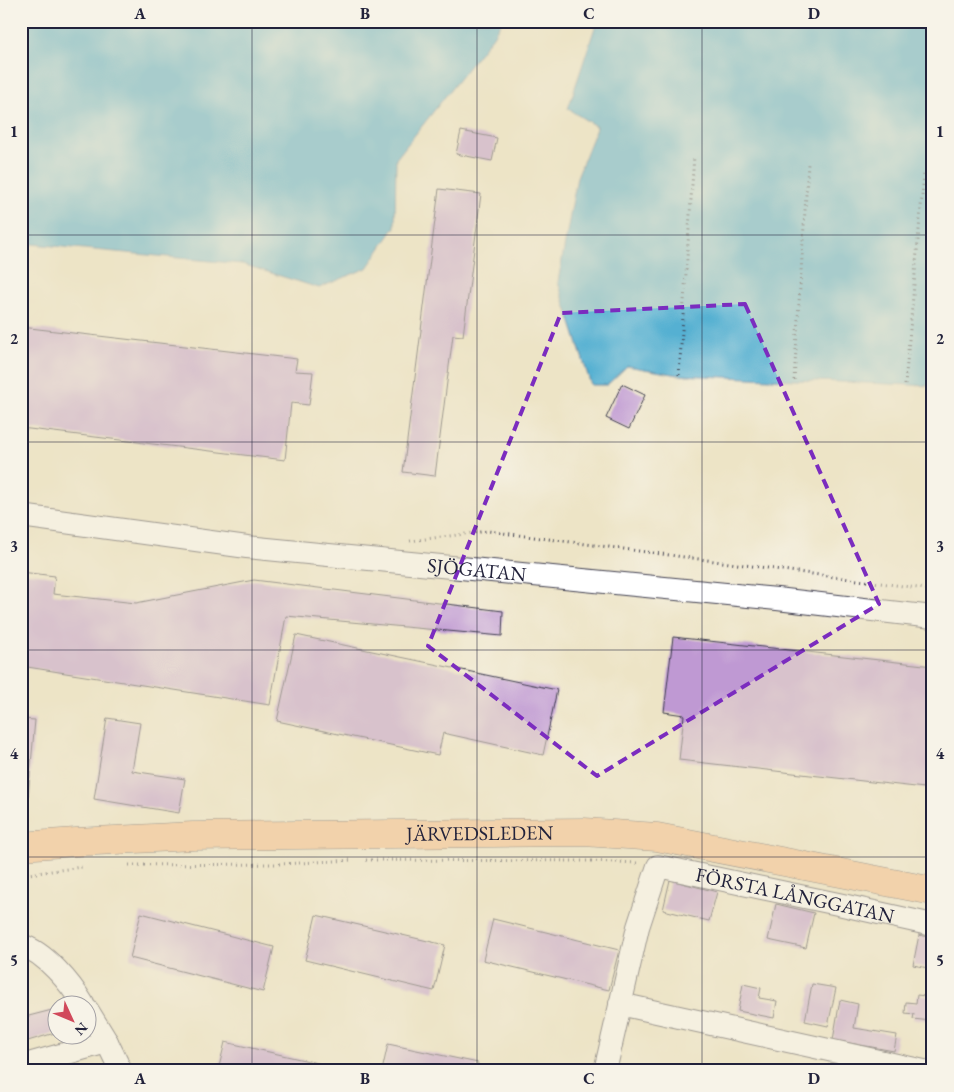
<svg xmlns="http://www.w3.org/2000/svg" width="954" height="1092" font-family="'EB Garamond',serif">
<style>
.water{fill:#54b0d2;stroke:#3b6986}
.building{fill:#bf99d3}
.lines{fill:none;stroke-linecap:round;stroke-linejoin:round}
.minor-casing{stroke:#403f50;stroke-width:24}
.major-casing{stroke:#403f50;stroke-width:29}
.path{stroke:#403f50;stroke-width:3;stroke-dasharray:1 4;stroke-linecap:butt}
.minor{stroke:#fff;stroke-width:22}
.major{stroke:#f8bd89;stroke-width:28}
.marked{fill:none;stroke:#7b2cbf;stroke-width:4;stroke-dasharray:10 6;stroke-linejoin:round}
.grid{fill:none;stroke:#22223b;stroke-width:1;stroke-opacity:0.55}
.labels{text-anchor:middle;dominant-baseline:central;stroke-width:4;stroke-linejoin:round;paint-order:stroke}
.street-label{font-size:20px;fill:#22223b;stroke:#f7f3e8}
.neatline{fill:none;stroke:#22223b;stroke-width:2}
.grid-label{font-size:16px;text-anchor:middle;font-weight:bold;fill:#22223b}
</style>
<rect width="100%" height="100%" fill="#f7f3e8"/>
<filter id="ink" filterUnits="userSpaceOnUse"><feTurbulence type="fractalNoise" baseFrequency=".02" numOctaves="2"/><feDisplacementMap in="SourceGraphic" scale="10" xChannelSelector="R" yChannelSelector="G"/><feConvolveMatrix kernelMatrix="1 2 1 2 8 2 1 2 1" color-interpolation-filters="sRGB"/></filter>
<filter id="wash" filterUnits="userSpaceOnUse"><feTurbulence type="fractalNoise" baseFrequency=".0096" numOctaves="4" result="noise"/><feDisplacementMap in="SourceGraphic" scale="20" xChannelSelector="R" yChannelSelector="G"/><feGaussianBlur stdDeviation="1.12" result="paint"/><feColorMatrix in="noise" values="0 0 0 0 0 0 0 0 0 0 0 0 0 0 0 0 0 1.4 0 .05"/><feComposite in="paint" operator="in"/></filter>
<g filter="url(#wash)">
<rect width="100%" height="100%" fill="#ede4c6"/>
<path class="water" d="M21 21H502L493 36 396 159 395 227 367 268 319 288 242 264 21 243Z
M597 21H933V386L679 375 627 366 607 385H591L558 282 577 177 597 127 568 109Z"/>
<g id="blocks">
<path class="building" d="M461 131 497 138 492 161 456 154Z
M439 189 481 194 463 336 453 335 435 476 403 472Z
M21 327 297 359 295 371 313 372 309 405 291 403 285 460 21 428Z
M622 384 645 395 629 429 606 418Z
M21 572 55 576 53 594 136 603 254 580 503 611 502 636 286 616 270 705 21 666Z
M296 635 557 690 543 755 443 733 438 755 277 721Z
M673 637 933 666V789L679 760 684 715 664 712Z
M107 718 140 723 132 771 185 779 179 813 94 799Z
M21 719 35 720 28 798H21Z
M670 880 717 892 709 921 663 910Z
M776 904 814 913 806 948 768 940Z
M141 913 274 947 263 992 130 958Z
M316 915 445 945 434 991 305 960Z
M493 919 619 950 609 990 483 960Z
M919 935 933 938V969L913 965Z
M743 984 761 988 759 998 777 1001 774 1018 738 1011Z
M812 984 836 988 828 1026 805 1021Z
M917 995 933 997 931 1021 913 1019 914 1014 905 1013 906 1002 916 1003Z
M840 1000 858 1004 854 1028 897 1035 894 1051 833 1040Z
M52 1010 58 1032 21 1043V1018Z
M225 1042 348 1070V1071H218Z
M388 1044 478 1063 476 1071H382Z"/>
</g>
</g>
<g filter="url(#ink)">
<use href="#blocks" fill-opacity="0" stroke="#403f50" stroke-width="1"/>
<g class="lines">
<g class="minor-casing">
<g id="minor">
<path id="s1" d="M21 516 247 547 777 599 933 617"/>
<path d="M21 945C45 952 71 984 83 1004"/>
<path d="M620 1004 924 1071"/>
<path d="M88 1011 107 1042 121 1071"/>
<path d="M21 1066 107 1042"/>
<path id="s2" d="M605 1071 638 927 658 866 838 904 933 925"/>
</g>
</g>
<g class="major-casing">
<g id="major">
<path id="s3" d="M21 846 76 842 193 836 584 832 657 837 933 891"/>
</g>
</g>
<path class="path" d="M679 375 694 156
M794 380 808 164
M905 385 924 174
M410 541 488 531 933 590
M366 860 591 861 637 863
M129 865 281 864 352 860
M21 875 82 867"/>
<use href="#minor" class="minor"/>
<use href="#major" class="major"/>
</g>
</g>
<path d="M0 0H954V1092H0ZM745 304 879 604 597 776 428 646 561 313Z" fill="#ede4c6" fill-opacity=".55" fill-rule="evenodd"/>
<path class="marked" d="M745 304 879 604 597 776 428 646 561 313Z"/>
<path class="grid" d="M252 21V1071M477 21V1071M702 21V1071M21 235H933M21 442H933M21 650H933M21 857H933"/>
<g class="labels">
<g class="street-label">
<text stroke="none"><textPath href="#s1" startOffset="459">SJÖGATAN</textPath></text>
<text stroke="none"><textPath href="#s3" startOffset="459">JÄRVEDSLEDEN</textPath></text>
<text stroke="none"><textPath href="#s2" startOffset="352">FÖRSTA LÅNGGATAN</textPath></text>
</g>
</g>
<rect width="954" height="1092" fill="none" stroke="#f7f3e8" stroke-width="55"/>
<g transform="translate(72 1020) rotate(134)"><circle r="24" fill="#f7f3e8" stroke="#a29fa3"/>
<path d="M0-4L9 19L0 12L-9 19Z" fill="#d1495b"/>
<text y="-8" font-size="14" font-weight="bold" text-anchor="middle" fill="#22223b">N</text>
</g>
<rect x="28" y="28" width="898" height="1036" class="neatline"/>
<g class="grid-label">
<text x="140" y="19">A</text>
<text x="365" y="19">B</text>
<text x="589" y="19">C</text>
<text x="814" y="19">D</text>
<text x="14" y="137">1</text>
<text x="940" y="137">1</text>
<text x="14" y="344">2</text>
<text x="940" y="344">2</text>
<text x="14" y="552">3</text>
<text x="940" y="552">3</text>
<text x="14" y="759">4</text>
<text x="940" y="759">4</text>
<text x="14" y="966">5</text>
<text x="940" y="966">5</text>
<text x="140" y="1084">A</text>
<text x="365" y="1084">B</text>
<text x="589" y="1084">C</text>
<text x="814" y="1084">D</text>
</g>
</svg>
